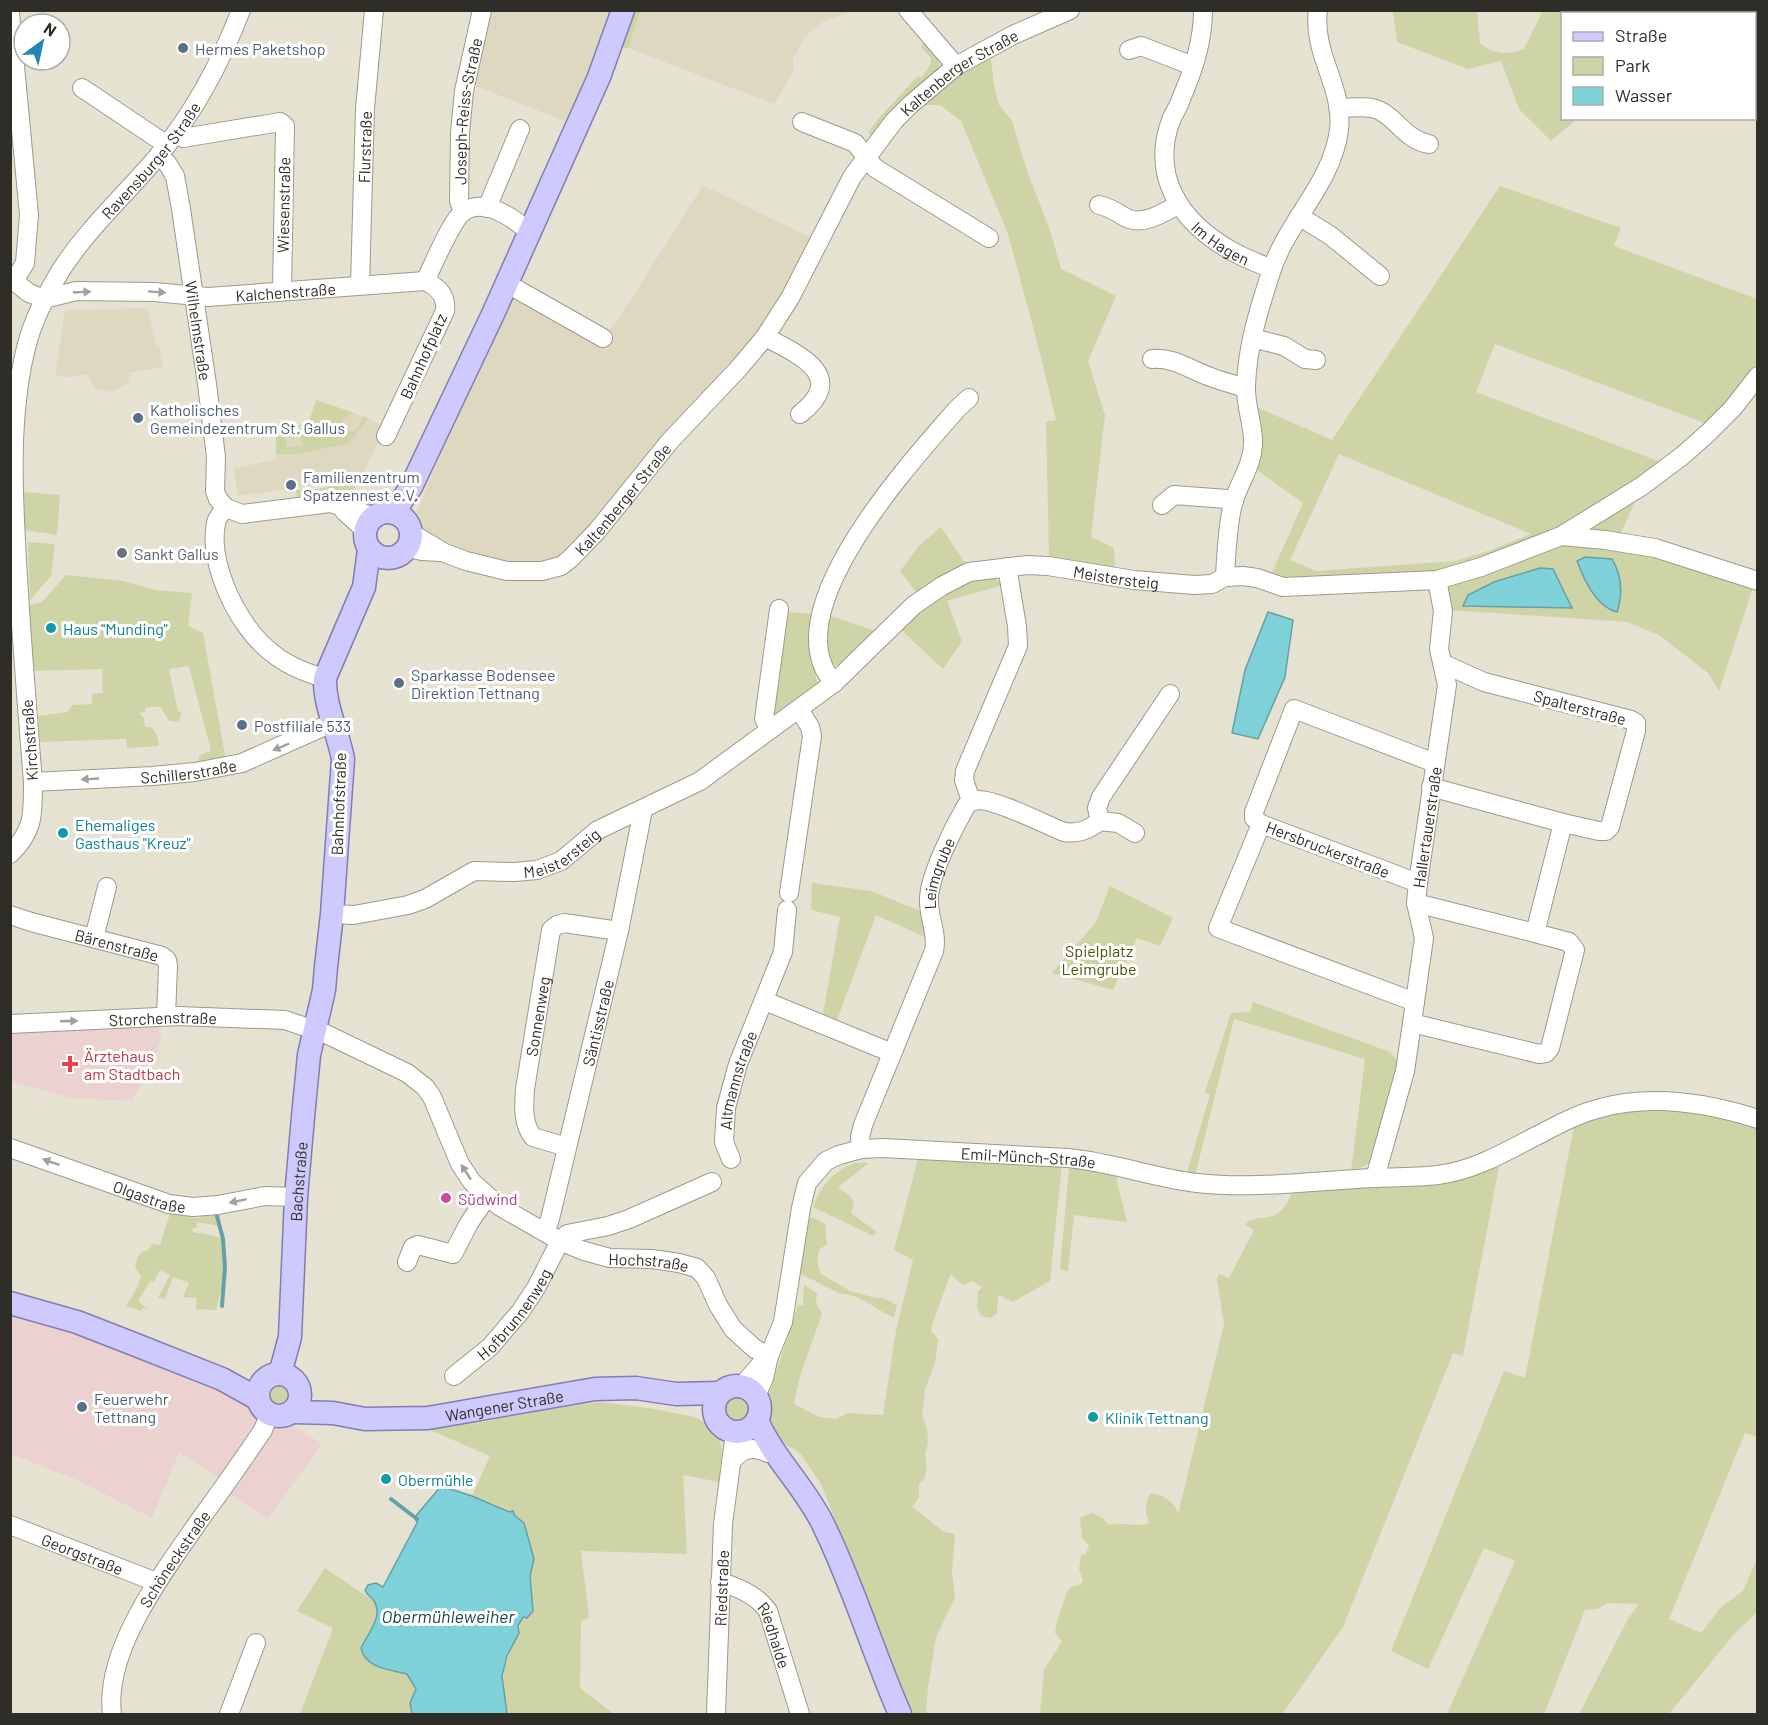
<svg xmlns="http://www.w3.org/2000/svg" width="1768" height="1725" font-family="Barlow,sans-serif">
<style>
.commercial{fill:#ebd1d0}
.built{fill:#ded8c0}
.green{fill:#ced4a6;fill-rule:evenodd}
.water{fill:#7fd1d9;stroke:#67a0a4;stroke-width:1.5}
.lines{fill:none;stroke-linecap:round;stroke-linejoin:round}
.stream{stroke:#67a0a4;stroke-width:4}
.minor-casing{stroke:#9d9a8a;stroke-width:20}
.major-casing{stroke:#827cb1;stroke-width:25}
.minor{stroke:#fff;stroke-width:18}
.major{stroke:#cfcafd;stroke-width:22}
.oneway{fill:#a1a09e}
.service-dot{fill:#5c6f8a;stroke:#fff;stroke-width:2}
.worship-dot{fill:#6b7280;stroke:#fff;stroke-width:2}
.culture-dot{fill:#0f9aa8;stroke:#fff;stroke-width:2}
.health-dot{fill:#e0444e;stroke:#fff;stroke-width:2}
.hotel-dot{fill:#d1479c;stroke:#fff;stroke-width:2}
.labels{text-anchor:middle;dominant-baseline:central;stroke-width:6;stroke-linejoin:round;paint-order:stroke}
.service-label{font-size:16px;fill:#4e5e75;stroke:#fff;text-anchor:start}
.street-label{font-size:16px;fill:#2f2d27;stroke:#fff}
.worship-label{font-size:16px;fill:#5b616d;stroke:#fff;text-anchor:start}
.culture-label{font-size:16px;fill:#0d838f;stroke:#fff;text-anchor:start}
.park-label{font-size:16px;fill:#4d5109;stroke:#fff}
.health-label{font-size:16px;fill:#be3a42;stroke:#fff;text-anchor:start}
.hotel-label{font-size:16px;fill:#b23c85;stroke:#fff;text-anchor:start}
.water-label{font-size:18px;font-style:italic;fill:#22494d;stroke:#fff}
</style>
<rect width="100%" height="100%" fill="#e6e2d1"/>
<path class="commercial" d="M161 1021V1038L155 1057 132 1101 71 1098 11 1081 10 1033Z
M10 1311 70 1327 250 1399 258 1413 269 1421 285 1420 322 1444 268 1519 225 1491 220 1479 179 1452 152 1518 75 1479 11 1454Z"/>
<path class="built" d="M491 11H613L569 123 473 85Z
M641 11H850L821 23 805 37 793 59 794 70 774 104 628 48Z
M703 185 819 242 790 298 580 551 526 572 416 536 417 511 462 400 513 287 603 338 619 318Z
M148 308 156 345H159L163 367 129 373 130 382 112 392 96 389 87 374 68 377 55 376 65 310Z
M316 400 366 417 385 427 360 479 238 496 234 469 276 459V432L309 422Z"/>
<path class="green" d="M1549 10 1642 11 1641 14H1562V118L1577 119 1551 141 1519 109 1501 61 1468 69 1397 42 1393 11H1477L1480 43C1495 55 1506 55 1524 49L1542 12 1547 13Z
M629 11H641L628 48 617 47Z
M926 43C934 52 944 59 937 72L873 136 868 133 878 119 918 76 921 78 930 65 931 58 921 47 922 44Z
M990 51 994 85 999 105 1012 121 1027 171 1050 230 1061 269 1116 296 1088 361 1105 415 1091 537 1114 548 1115 570 1049 558 1046 422 1056 420 1041 357 1008 234 979 164 961 121 940 105H926L921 102Z
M1500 186 1621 228 1614 246 1757 299V370L1710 425 1495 344 1476 392 1666 464 1568 525 1442 573 1309 581 1270 577 1303 503 1253 467 1252 405 1332 440ZM1339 454 1531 534 1491 550 1455 561 1316 571 1290 560Z
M316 400 354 413 341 420 348 431H356L364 417 368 418 349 443 297 454H276V432L285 435 287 448 303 445 299 432 304 431 307 436 315 433 314 421 310 419Z
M360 481 353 490 297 497 296 490 305 488 306 491Z
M24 492 60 495 57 535 25 530Z
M1639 493 1619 537 1582 534Z
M941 527 968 567 917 593 900 571 919 546Z
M1565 540 1639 549 1754 584 1719 691 1708 673 1659 635 1627 622 1449 610 1444 583Z
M28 542 55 544 51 576 30 600Z
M66 575 123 581 156 590 192 593 188 626 203 633 226 761 199 766V755L211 751 189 666 169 669 178 712 182 711 179 722 169 721 160 706 145 708V712L139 713 145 719 143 720 146 727H151L157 735 159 746 127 748 126 739 40 742 38 716 67 712 72 705 92 704V694L103 693 102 669 31 671 27 606 42 602Z
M987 575 995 578 1003 585 947 601 962 641 943 669 897 626 946 588Z
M785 612 816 614 814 663 817 683 814 687 771 719Z
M828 615 875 631 842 666 835 665 828 659Z
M812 883 871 891 923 912 927 938 876 915 835 1025 822 1020 840 917 811 910Z
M1110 886 1173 918 1160 946 1137 938 1113 990 1052 973 1096 922Z
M1253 1002 1390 1052 1399 1063 1373 1160 1365 1166 1351 1170 1365 1059 1234 1019 1195 1176H1186L1210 1094 1205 1092 1231 1013 1250 1012Z
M1650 1105 1757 1123V1437L1745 1433 1669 1619 1701 1633 1720 1608 1743 1591 1757 1559V1612L1734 1634 1669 1714H1579L1628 1619 1639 1604 1607 1603 1598 1609 1585 1610 1544 1714H1447L1515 1561 1484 1548 1428 1669 1391 1651 1504 1371 1525 1378 1575 1121Z
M919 1155 1062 1163 1050 1281 1013 1302 998 1295 997 1313 991 1318 981 1316 977 1307 978 1291 982 1287 972 1281 964 1285 954 1278 951 1273 932 1325 931 1331 938 1339 935 1363 925 1389 922 1416C928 1424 930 1444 925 1453L927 1467 924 1480 919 1483V1497L912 1507 944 1532 955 1534 952 1573 955 1598 936 1637 928 1688 926 1710 927 1714H911L821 1484 800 1453 785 1444 775 1435 767 1413V1400L798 1305H803L804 1285 817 1293 816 1304 822 1314 800 1376 794 1404 819 1417 836 1419 848 1413 883 1415 896 1331 913 1260 894 1250Z
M1500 1161 1463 1356 1453 1353 1343 1627 1282 1714H1040L1044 1670 1062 1641 1055 1633C1056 1618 1063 1605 1068 1590L1073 1586 1081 1585 1083 1580 1079 1569 1081 1555 1086 1554 1089 1545 1082 1538 1080 1518 1092 1513 1103 1518 1108 1525C1123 1521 1138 1528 1149 1523 1145 1513 1144 1502 1151 1493 1164 1495 1176 1503 1178 1514L1224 1324 1217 1279 1219 1274 1229 1278 1254 1230 1245 1225C1254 1214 1270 1222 1281 1211 1286 1206 1290 1196 1294 1190Z
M854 1163H869L838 1187 851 1197 854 1203 851 1213 877 1232 873 1236 813 1207C820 1186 833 1172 854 1163Z
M1091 1166 1114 1173 1116 1177 1127 1222 1074 1215 1068 1272 1060 1268 1069 1169Z
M214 1207 219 1226 197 1222 196 1228H193L192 1232 212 1235 223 1239C225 1264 224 1286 216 1310L196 1309 197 1298 183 1297 189 1283 173 1277 165 1299 158 1298 170 1275 160 1270 154 1282 150 1281 138 1301 148 1310 143 1308 141 1311 126 1306 134 1293 141 1277 135 1266C138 1256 139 1251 149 1250L152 1244 160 1245 171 1210 189 1212 190 1218H200L203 1213 211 1216Z
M811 1217 825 1223 827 1244 819 1250 817 1260 820 1273 850 1291 876 1298H883L897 1305 894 1317C876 1311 860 1293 841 1294L799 1273 804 1228Z
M270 1395a10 10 0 1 1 20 0a10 10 0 1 1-20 0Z
M719 1409a17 17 0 1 1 34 0a17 17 0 1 1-34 0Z
M601 1402 654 1409 695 1417 706 1423 720 1442 722 1450 719 1482 683 1475 687 1554 581 1551 589 1618 581 1621 580 1688 614 1714H507C501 1679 501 1670 517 1637 524 1622 513 1622 533 1611L530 1576 534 1559 519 1519 472 1496 490 1456 423 1427 484 1422 560 1407Z
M325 1568 375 1602C379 1621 369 1631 361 1648 366 1668 390 1669 407 1674L416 1689 410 1703 412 1714H300L333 1628 297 1611Z"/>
<path class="water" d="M1585 557 1612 559C1622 576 1623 594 1617 612 1596 607 1584 580 1577 561Z
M1540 568 1553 569 1572 608 1463 606 1468 595 1494 582Z
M1268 612 1293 620 1285 677 1258 739 1232 733 1245 670Z
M441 1486 472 1496 509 1512 513 1511 515 1516 524 1523 534 1559 530 1576 533 1611 527 1618 523 1617 518 1626 519 1633 507 1656 502 1676 507 1714H412L410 1703 416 1689 407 1674C389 1669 366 1669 361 1648 367 1635 384 1616 374 1601 371 1596 367 1596 365 1590L368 1585 376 1583 383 1587 417 1523 415 1517Z"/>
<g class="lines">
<path class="stream" d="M216 1212 223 1239 225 1267 222 1306
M391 1499 417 1519"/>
<g class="minor-casing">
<g id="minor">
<path d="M908 10 956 66"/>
<path id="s1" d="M1203 10C1203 42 1193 71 1181 99 1179 106 1174 113 1171 120 1150 177 1181 222 1230 250 1243 258 1258 263 1272 269"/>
<path d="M10 13 29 215 25 263 14 281"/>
<path d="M1129 50 1141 46 1193 66"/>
<path d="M82 88 167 145"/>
<path d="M1338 108C1349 108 1362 106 1372 108 1395 113 1402 139 1429 144"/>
<path d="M802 122 855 143 875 168 989 238"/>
<path d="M175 134 183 138 280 122 285 126 282 290"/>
<path id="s2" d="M158 156 167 163 175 176 181 209 207 384 216 457 215 491 218 499 226 508 242 514 330 503 356 510 373 517"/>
<path d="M1099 205C1111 207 1118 214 1129 219 1145 225 1164 212 1178 205"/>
<path d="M487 208 520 129"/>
<path id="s3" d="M463 212 459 201 460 133 464 91 482 10"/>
<path d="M1299 216 1331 236 1380 276"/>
<path d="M10 278 29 293 44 299"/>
<path d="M425 281C433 266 451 221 463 212 484 197 514 218 529 232"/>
<path d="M506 283 603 338"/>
<path id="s4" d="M360 285 365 109 374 10"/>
<path id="s5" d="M44 299 76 291 154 292 208 297 425 281C438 287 447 296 445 311L386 436"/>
<path d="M765 337C798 354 849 376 800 414"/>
<path d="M1252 338 1284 346 1305 359 1316 360"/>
<path d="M1152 359C1173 357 1189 369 1208 376 1220 381 1233 384 1245 388"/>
<path d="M1162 505 1174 495 1227 499 1234 501"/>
<path d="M226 508C222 512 217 518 216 523 208 564 238 627 271 652 286 665 306 673 325 678"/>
<path d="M344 511 365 530"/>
<path id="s6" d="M411 533 445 553 466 561 507 571H542L561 566 570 559 597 531 670 441 739 368 765 337 790 298 852 177 894 121 910 105 956 66 1013 35 1070 10"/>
<path d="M1561 536 1605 540 1655 548 1758 581"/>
<path d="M408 548 422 551 440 552"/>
<path d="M1225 577C1226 556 1228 519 1234 500 1240 481 1252 466 1253 445 1254 425 1245 406 1246 386 1247 347 1259 309 1271 272 1287 221 1332 184 1339 130 1344 87 1312 54 1318 10"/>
<path d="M834 683C771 613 912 461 957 409L969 398"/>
<path d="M770 728 764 719 779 609"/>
<path id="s7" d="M33 782 153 776 195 772 242 763 334 722"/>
<path d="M1431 787 1563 823"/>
<path d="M971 801 964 780 965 771 1018 646 1017 626 1007 567"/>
<path d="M1100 821 1097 808 1101 797 1170 694"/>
<path d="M1261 824 1218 928 1415 1002"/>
<path id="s8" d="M10 854C34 831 33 814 33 782 27 708 21 634 17 560 13 489 9 413 27 344 34 317 47 293 61 270 88 228 126 194 158 156 193 114 221 62 241 10"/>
<path d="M1418 883 1261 824 1254 818V812L1294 709 1435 763"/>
<path d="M789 893 812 736 810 727 799 709"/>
<path d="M1416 903 1535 933"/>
<path id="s9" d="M332 914 354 915 408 905 425 899 474 871 515 872 537 870 561 861 598 830 700 781 834 683 914 605 942 586 969 572 1027 565 1048 566 1134 580 1194 585 1212 584 1225 577 1243 576 1257 578 1283 587 1437 580 1481 567 1561 536 1642 486 1682 456 1708 433 1733 408 1758 376"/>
<path id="s10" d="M10 915 31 922 162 956 167 960 168 966 166 1016"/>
<path d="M94 938 107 887"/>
<path d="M765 1001 892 1053"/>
<path d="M1412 1023 1539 1054 1546 1053 1550 1048 1575 950 1569 942 1535 933 1563 823 1599 831H1606L1610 827 1636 731V723L1631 720 1484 682 1444 664"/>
<path id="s11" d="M10 1024 179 1016 285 1020 326 1034 407 1073 425 1087 432 1097 460 1164 472 1182 499 1206 560 1241 584 1251 610 1258 652 1259 679 1263 697 1268 706 1278 718 1305 733 1329 755 1349 769 1356"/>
<path id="s12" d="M567 1147 533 1137C522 1123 524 1105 525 1089L551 930 557 925 564 923 619 931"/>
<path id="s13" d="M10 1148 169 1204 193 1207 218 1205 265 1196 296 1197"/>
<path id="s14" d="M861 1149 860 1137 863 1125 934 951C938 933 928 917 929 899 929 876 954 827 966 806 970 802 972 801 978 800 998 800 1044 824 1064 832 1079 834 1088 830 1100 821L1118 823 1135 833"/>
<path id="s15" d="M731 1159 724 1142 726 1108 738 1064 783 952 787 910"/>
<path id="s16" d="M1375 1178 1405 1071 1412 1023 1424 938 1416 903 1418 883 1447 685 1439 649 1443 611 1437 580"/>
<path id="s17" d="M545 1232 550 1219 619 931 643 810"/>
<path d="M407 1262 413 1247 418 1245 453 1254 469 1223 487 1197"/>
<path id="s18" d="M454 1376 490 1347 520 1312 536 1288 560 1241 567 1234 608 1226 629 1219 712 1182"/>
<path d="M741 1387 767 1357"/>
<path id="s19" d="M756 1396 764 1378 769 1356 783 1322 801 1208 807 1183 826 1161 839 1155 861 1149 883 1148 1068 1158C1112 1162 1154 1178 1197 1183 1250 1189 1304 1182 1356 1179 1383 1177 1411 1178 1438 1175 1477 1170 1508 1150 1542 1133 1561 1123 1580 1113 1601 1108 1651 1094 1709 1103 1758 1119"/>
<path d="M731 1462C742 1448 752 1446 768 1453"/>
<path id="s20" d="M10 1525 156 1582"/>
<path id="s21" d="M720 1582C738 1587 757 1595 768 1611L800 1714"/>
<path id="s22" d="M112 1714C104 1649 164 1572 199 1521 221 1491 242 1461 263 1430L269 1415"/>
<path d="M229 1714 256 1643"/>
<path id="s23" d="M716 1714 723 1524 735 1433"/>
</g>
</g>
<g class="major-casing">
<g id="major">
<circle cx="388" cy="535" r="23"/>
<path d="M393 513 411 487 493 314 599 77 623 10"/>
<path d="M10 1303 77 1322 131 1343 222 1379 258 1399"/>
<circle cx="279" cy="1395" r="21"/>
<path id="s24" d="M280 1374 290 1337 296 1197 303 1117 309 1055 324 990 326 967 332 914 343 759C338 732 324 705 325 678L364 587 369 550"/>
<circle cx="737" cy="1409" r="23"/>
<path id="s25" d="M293 1412 333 1413 365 1419 428 1418 595 1389 636 1388 676 1394 720 1393"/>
<path d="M757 1420C773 1458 805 1487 823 1524 853 1585 873 1652 900 1714"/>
</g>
</g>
<use href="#minor" class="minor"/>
<use href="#major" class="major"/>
</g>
<defs><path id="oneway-solid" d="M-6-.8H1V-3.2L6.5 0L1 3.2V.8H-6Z" transform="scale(1.5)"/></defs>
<g class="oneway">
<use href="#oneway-solid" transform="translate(82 292) rotate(-3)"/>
<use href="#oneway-solid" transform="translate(157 292) rotate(4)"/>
<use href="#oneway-solid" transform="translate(281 747) rotate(157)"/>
<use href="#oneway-solid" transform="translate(90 779) rotate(177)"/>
<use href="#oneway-solid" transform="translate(69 1021) rotate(-2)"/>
<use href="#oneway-solid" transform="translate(51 1162) rotate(-161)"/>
<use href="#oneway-solid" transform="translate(466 1172) rotate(-123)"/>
<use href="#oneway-solid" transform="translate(238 1201) rotate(168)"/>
</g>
<g class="service-dot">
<circle cx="183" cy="48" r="6"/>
<circle cx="138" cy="418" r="6"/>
<circle cx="291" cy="485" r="6"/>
<circle cx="399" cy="683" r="6"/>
<circle cx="242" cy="725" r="6"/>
<circle cx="82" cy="1407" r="6"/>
</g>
<circle class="worship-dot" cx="122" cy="553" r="6"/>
<g class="culture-dot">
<circle cx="51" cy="628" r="6"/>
<circle cx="63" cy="833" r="6"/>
<circle cx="1093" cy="1417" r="6"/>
<circle cx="386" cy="1479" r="6"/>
</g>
<path class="health-dot" d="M67 1055h6v6h6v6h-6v6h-6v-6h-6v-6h6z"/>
<circle class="hotel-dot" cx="446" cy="1198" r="6"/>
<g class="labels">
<g class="service-label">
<text x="195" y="48">Hermes Paketshop</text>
<text x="150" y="409">Katholisches<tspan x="150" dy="18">Gemeindezentrum St. Gallus</tspan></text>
<text x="303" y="476">Familienzentrum<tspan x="303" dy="18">Spatzennest e.V.</tspan></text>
<text x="411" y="674">Sparkasse Bodensee<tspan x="411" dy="18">Direktion Tettnang</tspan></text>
<text x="254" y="725">Postfiliale 533</text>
<text x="94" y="1398">Feuerwehr<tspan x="94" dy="18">Tettnang</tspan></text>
</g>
<g class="street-label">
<text stroke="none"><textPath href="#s6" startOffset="800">Kaltenberger Straße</textPath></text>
<text stroke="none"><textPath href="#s3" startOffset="102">Joseph-Reiss-Straße</textPath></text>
<text stroke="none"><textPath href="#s4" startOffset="138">Flurstraße</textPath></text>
<text stroke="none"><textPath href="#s8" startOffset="742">Ravensburger Straße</textPath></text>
<text transform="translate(283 205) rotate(-89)">Wiesenstraße</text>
<text stroke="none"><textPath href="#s1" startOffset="261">Im Hagen</textPath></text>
<text stroke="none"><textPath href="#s5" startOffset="243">Kalchenstraße</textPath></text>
<text stroke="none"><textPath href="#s2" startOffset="183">Wilhelmstraße</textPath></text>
<text transform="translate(423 356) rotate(-66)">Bahnhofplatz</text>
<text stroke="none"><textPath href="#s6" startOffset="250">Kaltenberger Straße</textPath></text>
<text stroke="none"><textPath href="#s9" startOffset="892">Meistersteig</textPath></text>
<text transform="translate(1580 707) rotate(15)">Spalterstraße</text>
<text transform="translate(29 740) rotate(-94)">Kirchstraße</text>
<text stroke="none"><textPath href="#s7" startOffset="156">Schillerstraße</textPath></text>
<text transform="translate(338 804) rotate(-88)">Bahnhofstraße</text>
<text stroke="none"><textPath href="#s16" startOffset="358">Hallertauerstraße</textPath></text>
<text stroke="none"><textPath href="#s9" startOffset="244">Meistersteig</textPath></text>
<text transform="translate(1328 849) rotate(21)">Hersbruckerstraße</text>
<text stroke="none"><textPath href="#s14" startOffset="292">Leimgrube</textPath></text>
<text stroke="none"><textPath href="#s10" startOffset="111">Bärenstraße</textPath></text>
<text stroke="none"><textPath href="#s12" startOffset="159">Sonnenweg</textPath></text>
<text stroke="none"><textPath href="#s11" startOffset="153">Storchenstraße</textPath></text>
<text stroke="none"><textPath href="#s17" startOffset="216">Säntisstraße</textPath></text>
<text stroke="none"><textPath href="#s15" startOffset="82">Altmannstraße</textPath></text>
<text stroke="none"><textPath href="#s19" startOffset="454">Emil-Münch-Straße</textPath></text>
<text stroke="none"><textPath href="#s24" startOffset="194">Bachstraße</textPath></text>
<text stroke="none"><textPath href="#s13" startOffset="148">Olgastraße</textPath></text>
<text stroke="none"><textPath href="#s11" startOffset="736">Hochstraße</textPath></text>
<text stroke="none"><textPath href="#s18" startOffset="87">Hofbrunnenweg</textPath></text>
<text stroke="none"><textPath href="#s25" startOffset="213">Wangener Straße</textPath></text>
<text stroke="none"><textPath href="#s20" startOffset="78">Georgstraße</textPath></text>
<text stroke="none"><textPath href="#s22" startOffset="171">Schöneckstraße</textPath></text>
<text stroke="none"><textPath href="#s23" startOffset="126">Riedstraße</textPath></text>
<text stroke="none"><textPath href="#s21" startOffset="82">Riedhalde</textPath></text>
</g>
<g class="worship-label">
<text x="134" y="553">Sankt Gallus</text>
</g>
<g class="culture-label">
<text x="63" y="628">Haus "Munding"</text>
<text x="75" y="824">Ehemaliges<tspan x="75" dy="18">Gasthaus "Kreuz"</tspan></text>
<text x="1105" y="1417">Klinik Tettnang</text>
<text x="398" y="1479">Obermühle</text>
</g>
<g class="park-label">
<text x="1099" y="950">Spielplatz<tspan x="1099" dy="18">Leimgrube</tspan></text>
</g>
<g class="health-label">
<text x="84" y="1055">Ärztehaus<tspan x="84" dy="18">am Stadtbach</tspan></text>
</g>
<g class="hotel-label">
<text x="458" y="1198">Südwind</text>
</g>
<g class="water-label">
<text x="448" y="1616">Obermühleweiher</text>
</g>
</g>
<rect width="1768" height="1725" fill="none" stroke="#2f2d27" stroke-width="24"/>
<rect x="1561" y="12" width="195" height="108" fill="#ffffff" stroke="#acaba9" stroke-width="1.5"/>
<rect x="1573" y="32" width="30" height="9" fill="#cfcafd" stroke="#acaba9" stroke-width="1.5"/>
<text x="1615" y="42" font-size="18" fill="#2f2d27">Straße</text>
<rect x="1573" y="57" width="30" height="18" fill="#ced4a6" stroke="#acaba9" stroke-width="1.5"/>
<text x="1615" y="72" font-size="18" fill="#2f2d27">Park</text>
<rect x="1573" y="87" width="30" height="18" fill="#7fd1d9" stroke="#acaba9" stroke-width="1.5"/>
<text x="1615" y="102" font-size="18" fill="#2f2d27">Wasser</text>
<g transform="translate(42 42) rotate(33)"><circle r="28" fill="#ffffff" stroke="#acaba9" stroke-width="1.5"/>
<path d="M0-4.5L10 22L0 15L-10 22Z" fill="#2288b1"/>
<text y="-9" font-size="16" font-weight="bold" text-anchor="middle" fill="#2f2d27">N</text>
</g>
</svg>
